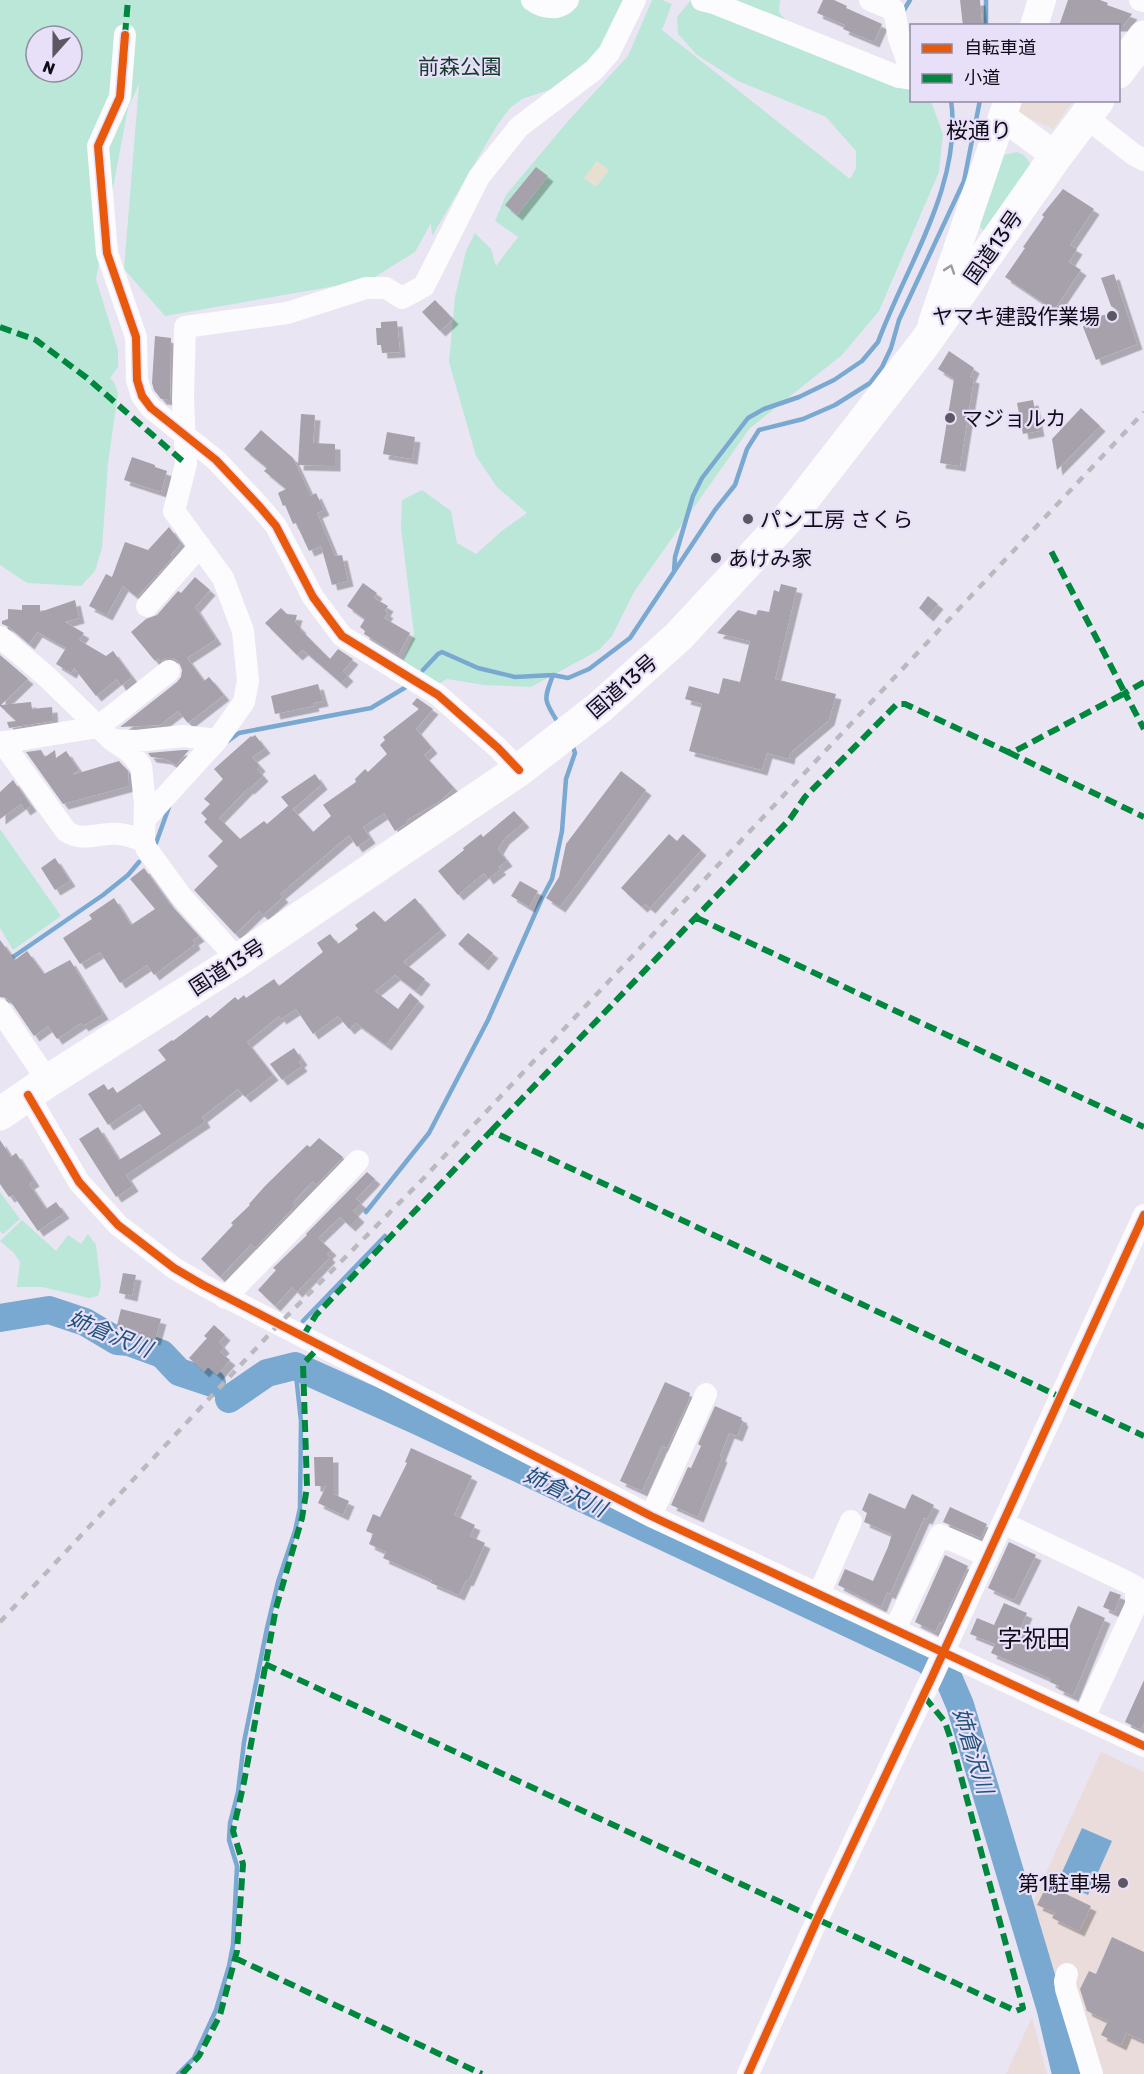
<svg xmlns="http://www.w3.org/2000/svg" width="1144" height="2074" font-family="Rubik,'Noto Sans JP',sans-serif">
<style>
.commercial{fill:#e9deda}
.education{fill:#ebdcdc}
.green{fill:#bbe7d8;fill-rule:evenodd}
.sand{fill:#e7e0d1}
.water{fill:#79a9d1}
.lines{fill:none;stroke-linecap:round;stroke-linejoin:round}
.stream{stroke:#79a9d1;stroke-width:4.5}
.river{stroke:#79a9d1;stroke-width:28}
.building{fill:#a6a1ab;filter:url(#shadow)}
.minor{stroke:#fcfbfd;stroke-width:22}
.major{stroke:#fcfbfd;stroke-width:28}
.highway{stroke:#fcfbfd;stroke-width:33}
.rail{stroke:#bab9bd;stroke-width:4.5;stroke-dasharray:8 8;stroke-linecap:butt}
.quiet{stroke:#00873e;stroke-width:6;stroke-dasharray:12 6;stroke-linecap:butt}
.cycleway-casing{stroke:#e8dff9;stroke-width:11}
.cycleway{stroke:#e8590c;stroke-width:8}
.oneway{stroke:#9d9ba0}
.poi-dot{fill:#5c5863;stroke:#e8dff9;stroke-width:2}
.labels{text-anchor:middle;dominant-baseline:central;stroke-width:4.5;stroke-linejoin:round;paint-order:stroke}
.park-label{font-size:21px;fill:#123b2b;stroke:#e8dff9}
.street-label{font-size:21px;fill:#0f0c15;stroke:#e8dff9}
.poi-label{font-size:21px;fill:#0f0c15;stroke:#e8dff9;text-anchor:start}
.neighbourhood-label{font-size:22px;fill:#0f0c15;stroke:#e8dff9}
.water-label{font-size:22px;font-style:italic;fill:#205378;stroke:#e8dff9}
.quarter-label{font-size:24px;fill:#0f0c15;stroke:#e8dff9}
</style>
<defs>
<filter id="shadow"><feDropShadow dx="5.5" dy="5.5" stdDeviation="0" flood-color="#0004"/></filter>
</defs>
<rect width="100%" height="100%" fill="#eae5f3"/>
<path class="commercial" d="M1016 101H1073L1053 129 1013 111Z"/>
<path class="education" d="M1101 1752 1144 1772V2074H1084L1033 1901Z
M1032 2017 1047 2074H1006Z"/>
<path class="green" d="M0 0H628L610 41 558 87 522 99 510 108 498 124 432 236 431 223 415 252 370 280 165 316 124 269 139 84 128 108 96 279 118 350V367L110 378 114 382 118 393 108 463 102 548 95 571 81 586 27 583 0 565ZM36 36H72V72H36Z
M652 0H662L672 4 662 30 850 179 856 168V151L826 117 738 81 697 55 678 34 677 17 691 0H780L779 12 812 51 911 84 912 100 929 101 932 104 943 134 939 172 879 311 842 355 750 428 634 592 612 636 599 650 531 687 484 685 447 679 435 686 403 660 414 634 401 528 402 500 422 490 451 511 457 543 476 554 503 530 527 513 497 487 476 456 449 362 455 297 466 251 475 233 491 249 496 266 518 237 495 221 506 195 568 121 628 56Z
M1017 152 1024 155 1032 166 991 230H983L980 227 979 222 1003 155Z
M0 829 61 916 13 950 0 928Z
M0 1192 20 1219 3 1234 0 1231Z
M22 1220 56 1251 68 1235 81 1244 88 1234 96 1245 101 1286 98 1296 89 1298 42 1287H17L20 1262 14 1253 0 1241Z"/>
<path class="sand" d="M597 161 609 170 596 187 584 178Z"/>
<path class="water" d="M1082 1828 1112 1841 1088 1895 1058 1881Z"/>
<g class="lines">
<path class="stream" d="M986 0V26
M904 10 910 0
M674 571 675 557 693 496 702 478 748 418 764 409 799 397 834 380 862 361 878 342C906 266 963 184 951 100
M423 670 438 654 442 652 478 668 515 677 553 675
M557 721C543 699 544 699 553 675L568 678 589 669 630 638 715 510 735 485 747 449 759 430 803 419 835 405 870 383 882 367 891 348 899 320 964 181 980 100
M228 741 239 733 371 708 406 687
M156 843 169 807
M0 966 103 895 128 875 139 862
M366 1212 429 1133 488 1020 542 898 552 879 562 831 566 779 575 753 572 744
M303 1321 385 1236
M178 2074 194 2058 216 2010 229 1966 233 1945 237 1866 229 1840 230 1823 238 1792 244 1742 267 1628 278 1582 295 1531 300 1508 301 1421 295 1366"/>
<path class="river" d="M0 1318 49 1310 85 1322 117 1341 129 1342 162 1354 179 1372 212 1383
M229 1399 267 1373 295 1366 418 1421 925 1659 948 1677 960 1705 1051 2010 1066 2074"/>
</g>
<path class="building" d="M823 0H834L847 6 846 8 882 24 874 42 843 29 845 25 817 13Z
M960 0H980L982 26H963Z
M1068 0H1100L1108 3 1107 5 1132 14 1123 26H1059Z
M536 167 548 176 517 215 505 205Z
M1063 189 1094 209 1070 245 1077 249 1069 262 1081 270 1054 310 1005 277 1025 248 1023 247 1044 217 1042 215Z
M1114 274 1137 344 1096 360 1083 327 1088 318 1120 312 1111 306 1101 278Z
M435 300 453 319 440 331 422 312Z
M397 321 400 352 382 353 381 345H377L376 328H381V322Z
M155 336 171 338 170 400 161 399 154 390 152 383Z
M949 351 974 368 970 377 974 378 960 466 940 463 954 379 938 369Z
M1033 400 1039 431 1023 434 1017 403Z
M1081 408 1100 426 1057 470 1052 439Z
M301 414 315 415 313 443 335 444V466L298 465Z
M261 430 293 458 311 496 316 493 324 510 317 513 335 556 342 555 348 581 332 585 321 546 309 551 296 523 293 524 285 505 283 506 278 493 286 489 264 471 267 468 244 449Z
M387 432 415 437 412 459 383 454Z
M132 457 155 465V467L167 471 161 492 124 480Z
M169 527 181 543 171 555 173 557 137 597 123 586 107 615 89 606 106 574 112 577 125 542 148 550Z
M195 577 210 590 195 607 216 639 187 658 204 681 209 677 224 695 188 723 178 711 160 725 120 727 177 682 181 677 182 670 179 662 173 658H166L160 661 158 658 155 661 131 632 146 619 157 615 178 591 181 593Z
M363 583 377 593 374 598 388 606 385 611 388 613 384 618 410 633 398 655 364 634 365 631 360 627 365 619 347 606Z
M781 584 797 588 775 679 836 694 829 720 790 753 789 759 767 753 762 770 689 751 702 704 685 699 689 686 719 694 723 678 740 682 750 641 717 633 738 610 756 615 758 610 769 612 774 590 779 592Z
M928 596 938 604 928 616 919 608Z
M75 600 79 618 65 622 84 633 79 640 106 656 113 651 132 677 121 686 117 679 96 696 74 668 71 673 56 664 66 648 37 632 29 644 9 627 2 624V621L8 619V609L22 610V605H40V612Z
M281 608 287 614 297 615 295 622 301 628 300 629 330 659 338 649 353 659 343 671 348 676 341 683 303 650 297 655 265 623Z
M0 655 28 679 1 705 31 702 32 709 52 707 53 721 9 728 7 722 16 721 0 706Z
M318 684 323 701 313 703 314 706 275 714 271 696Z
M417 698 433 709 416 729 432 748 424 755 454 788 440 801 407 820 408 822 395 831 384 813 363 827 370 838 357 847 349 835 280 894 283 897 263 915 259 911 235 934 194 890 218 866 208 856 223 841 204 822 207 819 201 813 210 804 204 799 223 779 214 769 251 736 252 737 255 735 265 748 252 757 260 766 257 769 263 776 249 789 248 788 219 818 240 839 264 821 267 824 289 805 313 832 331 816 323 805 356 782 355 779 365 769 368 772 387 754 380 745 385 740 383 737 419 709 412 704Z
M41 750 45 757 55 750 56 758 66 751 79 770 72 775 119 761 128 771 129 786 63 804 26 752Z
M183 750H189L176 765 166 759 151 757 148 753Z
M621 771 646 790 560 907 546 898 559 877 566 844Z
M315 774 322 784 292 810 281 797Z
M13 780 31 806 25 810 21 804 0 819V792Z
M514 811 524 822 504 839 498 849 507 861 498 867 501 869 488 879 484 873 458 895 438 871 464 850 463 848 481 834 483 837Z
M669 834 677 841 683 834 701 850 650 908 645 904 642 907 621 888Z
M55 858 70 881 55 890 41 868Z
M144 868 170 904 199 936 193 940 195 944 154 975 147 965 120 983 100 952 80 964 63 938 92 919 89 915 114 898 131 925 155 909 130 879Z
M520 881 538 891 529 907 511 896Z
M415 898 441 930 403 962 425 979 416 991 395 975 375 991 398 1009 410 993 419 1001 386 1045 356 1023 349 1029 338 1016 313 1034 296 1009 281 1019 279 1016 247 1042 273 1075 245 1097 238 1089 202 1117 205 1122 126 1175 133 1186 116 1197 79 1139 98 1127 119 1160 161 1134 140 1104 108 1125 88 1094 104 1084 108 1090 113 1087 117 1093 166 1060 158 1050 172 1040 173 1041 207 1015 210 1018 235 997 238 1000 244 995 246 998 274 979 279 986 323 952 317 943 330 934 338 944 358 929 355 925 374 911 385 922Z
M468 933 493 953 483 965 458 944Z
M0 940 15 960 27 951 44 974 70 960 103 1014 83 1026 81 1023 57 1039 48 1026 34 1036 11 1002 6 998 0 997Z
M294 1048 302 1060 299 1062 302 1066 282 1080 270 1064Z
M319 1138 343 1157 316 1185 313 1181 293 1202 296 1205 255 1248 251 1244 220 1277 201 1259 233 1225 231 1223 250 1205 249 1204 265 1186 307 1145 310 1147Z
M0 1140 11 1157 16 1153 34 1181 29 1184 46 1209 56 1202 64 1213 38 1231 13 1195 9 1197 0 1184Z
M367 1172 375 1179 356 1199 361 1203 353 1211 359 1217 350 1226 340 1217 318 1238 331 1250 327 1254 330 1257 297 1292 292 1287 275 1306 258 1290 276 1270 273 1268 307 1235 306 1234Z
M123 1273 136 1275 132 1296 119 1293Z
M121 1309 161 1319 155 1340 116 1329Z
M214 1325 225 1335 219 1342 224 1348 220 1352 230 1360 217 1375 208 1367 204 1372 189 1358 207 1338 204 1336Z
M665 1382 690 1393 688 1402 667 1448 662 1446 642 1491 620 1481Z
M715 1406 742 1418 741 1420 743 1421 737 1436 729 1433 720 1456 722 1457 698 1517 671 1505 688 1467 691 1468 701 1446 698 1444Z
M411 1448 472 1476 454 1515 475 1525 470 1536 485 1543 468 1581 466 1580 459 1595 431 1583 432 1580 383 1558 386 1552 369 1544 373 1534 366 1531 373 1514 380 1517 407 1463 405 1462Z
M314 1457H333V1494L349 1501 343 1515 318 1503 326 1486H315Z
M869 1493 905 1509 912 1494 934 1505 927 1519 924 1518 890 1594 887 1592 881 1607 838 1585 845 1569 873 1581 888 1547 892 1534 864 1522 867 1513 862 1510Z
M950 1507 987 1524 981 1538 943 1522Z
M1009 1542 1036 1555 1014 1600 988 1588Z
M945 1555 968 1566 942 1623 940 1622 935 1632 915 1622Z
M1110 1591 1121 1595 1114 1612 1103 1607Z
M1004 1603 1027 1613 1020 1629 1053 1643 1057 1634 1065 1637 1078 1606 1105 1618 1073 1696 1058 1689 1059 1686 1050 1682 1051 1679 991 1653 995 1644 970 1634 977 1618 994 1625Z
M1144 1680V1723L1141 1730 1125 1722Z
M1047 1885 1091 1906 1079 1931 1052 1918 1055 1913 1037 1905Z
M1112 1937 1144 1952V2041L1126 2033 1121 2045 1101 2035 1108 2021 1087 2011 1080 1989 1089 1971 1096 1974Z"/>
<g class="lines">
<path class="minor" d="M532 0C543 8 559 11 568 0
M702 0 714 3 899 77 912 79
M870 0 894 10 899 38 912 74
M1140 0 1144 1
M125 35 120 97 98 146 107 253 136 337 137 380 142 396 151 408 216 460 260 507 276 526 313 597 342 636 438 695 498 748 519 770
M1086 117 1133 154 1144 160
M147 606 200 546
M0 637 46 676 112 740 131 753 141 766 145 804 144 841 146 848 181 896 238 960
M112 740 136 741 183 736 217 740 244 702 248 681 243 631 223 578 174 511 186 464 183 399 185 327 287 313 366 288H386L402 298 424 286 479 177 519 127 594 70 609 53 635 0
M2 742 66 831C82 843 101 832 119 834 127 835 136 838 144 841
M0 743 98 727 169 671
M145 819 217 740
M0 1010 48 1081
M28 1095 79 1182 118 1225 174 1268 203 1285 651 1516 1144 1746
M225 1298 358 1161
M651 1516 706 1394
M1003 1523 1129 1583 1136 1587V1605L1084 1718
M819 1594 851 1521
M895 1629 940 1535 988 1556
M1067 1974 1065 1981 1066 1989 1092 2074
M748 2074 817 1920 932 1677 1144 1215"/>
<path class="major" d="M1034 26 1042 0
M1003 117 1056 156
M932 323 1008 100"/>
<path class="highway" d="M1118 72 1144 37
M0 1114 48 1081 238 960 519 770 600 707 679 636 791 515 924 344 1056 156 1098 100"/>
<path class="rail" d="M0 1622 278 1325 422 1180 1144 412"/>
<path class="quiet" d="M125 35 128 0
M0 327 36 340 87 378 186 464
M1144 682 1125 693 1144 729
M1008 752 1144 817
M697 918 1144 1127
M491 1131 790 819 805 797 897 704H905L1008 752 1015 751 1125 693 1051 551
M303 1336 316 1315 491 1131 1144 1436
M265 1664 1016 2011 1023 2008 952 1743 945 1722 923 1695
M235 1958 482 2074
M182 2074 199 2056 220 2015 237 1951 243 1864 233 1831 244 1782 276 1608 302 1518 307 1487 303 1364 321 1345"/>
<g class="cycleway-casing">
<path id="cycleway" d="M125 35 120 97 98 146 107 253 136 337 137 380 142 396 151 408 216 460 260 507 276 526 313 597 342 636 438 695 498 748 519 770
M28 1095 79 1182 118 1225 174 1268 203 1285 651 1516 1144 1746
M748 2074 817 1920 932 1677 1144 1215"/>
</g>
<use href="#cycleway" class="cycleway"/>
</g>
<defs><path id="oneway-chevron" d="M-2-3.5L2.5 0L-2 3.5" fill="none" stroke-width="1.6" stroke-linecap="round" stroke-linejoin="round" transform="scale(1.5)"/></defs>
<use class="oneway" href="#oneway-chevron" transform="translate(950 269) rotate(-71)"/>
<g class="poi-dot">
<circle cx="1112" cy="316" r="6"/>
<circle cx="950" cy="418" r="6"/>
<circle cx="748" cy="519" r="6"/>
<circle cx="716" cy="558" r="6"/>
<circle cx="1123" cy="1883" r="6"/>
</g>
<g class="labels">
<g class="park-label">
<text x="460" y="66">前森公園</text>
</g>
<g class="street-label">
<text transform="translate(993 247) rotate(-55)">国道13号</text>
<text transform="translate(622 686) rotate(-41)">国道13号</text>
<text transform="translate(227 967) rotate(-33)">国道13号</text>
</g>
<g class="poi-label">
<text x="1100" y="316" text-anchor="end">ヤマキ建設作業場</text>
<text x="962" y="418">マジョルカ</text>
<text x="760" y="519">パン工房 さくら</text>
<text x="728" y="558">あけみ家</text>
<text x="1111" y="1883" text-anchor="end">第1駐車場</text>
</g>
<g class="neighbourhood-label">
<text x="979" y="130">桜通り</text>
</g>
<g class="water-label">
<text transform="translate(110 1334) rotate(22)">姉倉沢川</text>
<text transform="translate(565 1492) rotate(25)">姉倉沢川</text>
<text transform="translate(973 1751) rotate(73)">姉倉沢川</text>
</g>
<g class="quarter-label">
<text x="1034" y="1639">字祝田</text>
</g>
</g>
<rect x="910" y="24" width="210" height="78" fill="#e8dff9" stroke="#918b9e" stroke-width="1.5"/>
<rect x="922" y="44" width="30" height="9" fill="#e8590c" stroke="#918b9e" stroke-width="1.5"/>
<text x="964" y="54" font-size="18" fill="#0f0c15">自転車道</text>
<rect x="922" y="74" width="30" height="9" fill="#00873e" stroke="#918b9e" stroke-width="1.5"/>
<text x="964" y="84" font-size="18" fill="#0f0c15">小道</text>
<g transform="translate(54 54) rotate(201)"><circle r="28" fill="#e8dff9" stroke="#918b9e" stroke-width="1.5"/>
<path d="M0-4.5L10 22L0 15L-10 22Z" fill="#5c5863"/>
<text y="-9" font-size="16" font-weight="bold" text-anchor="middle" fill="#0f0c15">N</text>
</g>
</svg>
